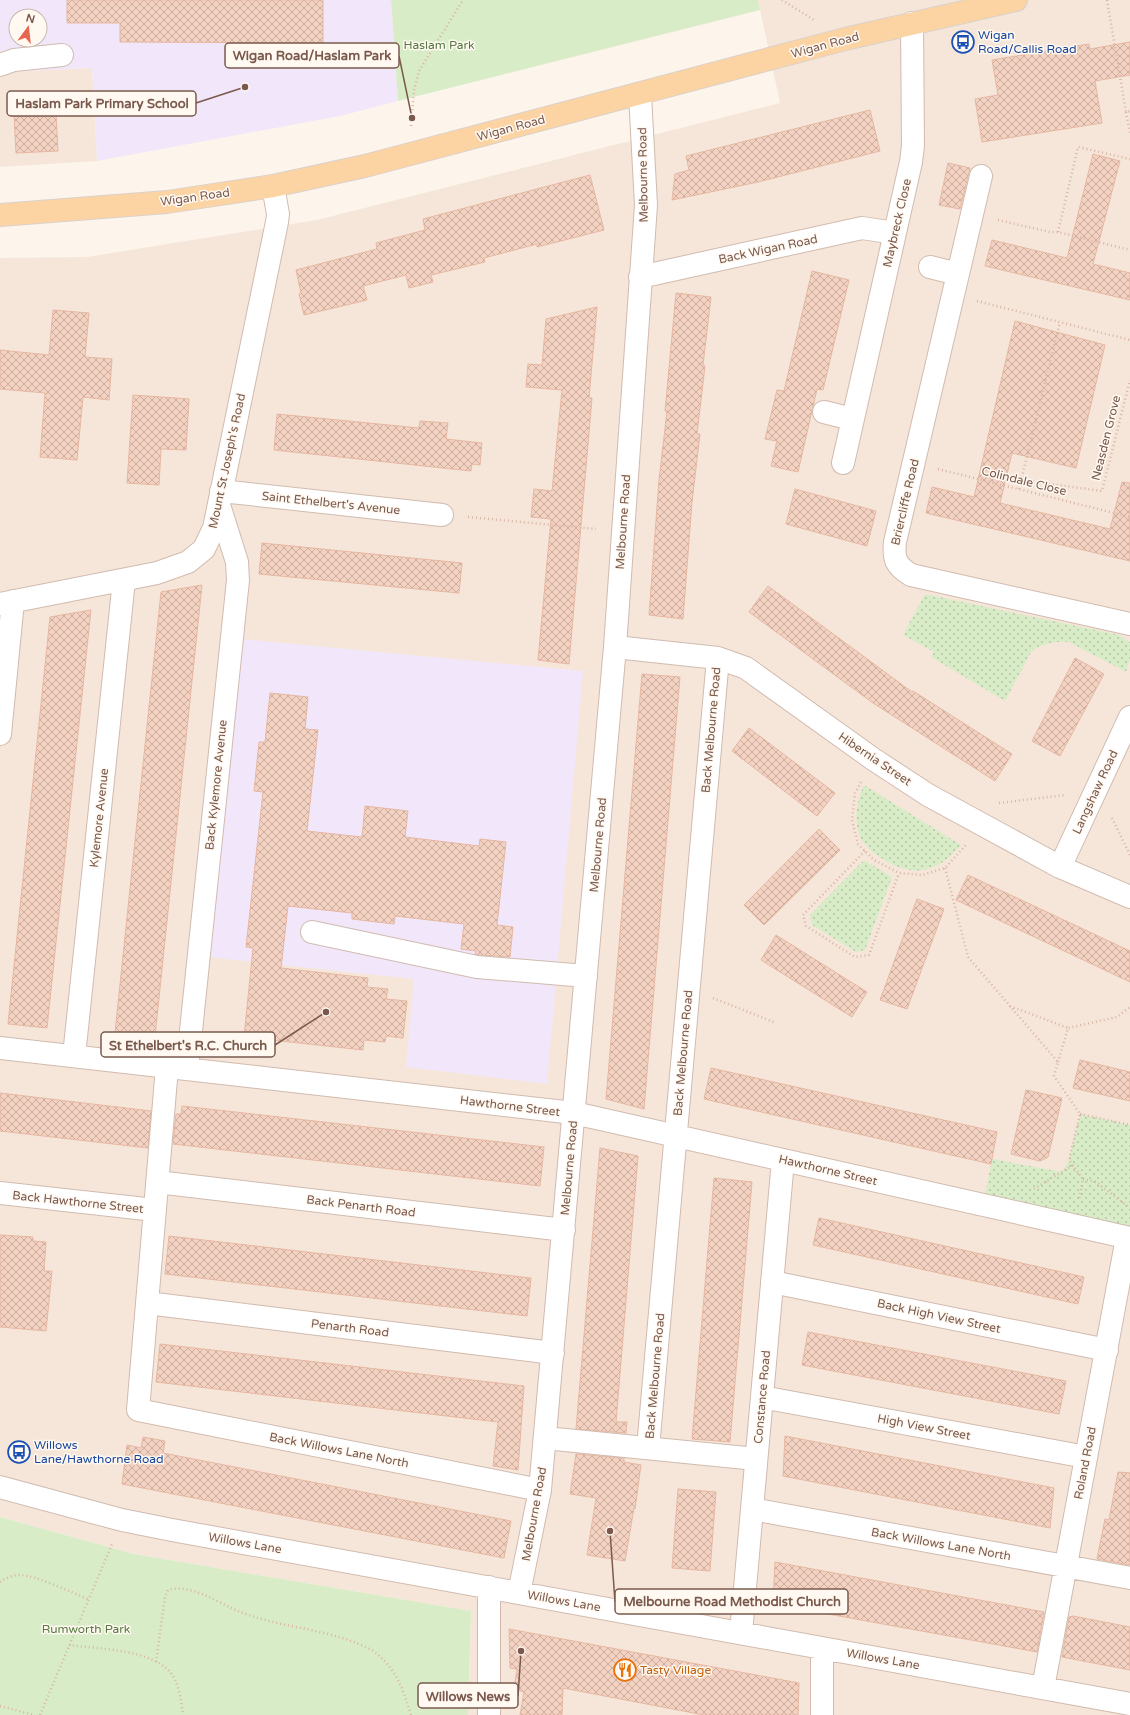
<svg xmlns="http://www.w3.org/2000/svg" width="1130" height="1715" font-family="'Varela Round',sans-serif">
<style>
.residential{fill:#f5e6d9}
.education{fill:#f2e7fa;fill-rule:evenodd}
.grass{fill:url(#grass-dots)}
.green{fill:#d9ecc8}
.building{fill:url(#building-cross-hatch);stroke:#e7b7a1}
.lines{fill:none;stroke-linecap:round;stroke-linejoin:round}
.minor-casing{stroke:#d1bbaf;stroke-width:24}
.major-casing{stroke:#dad1cd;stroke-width:24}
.path{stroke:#d9b4a4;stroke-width:2.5;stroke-dasharray:1 3;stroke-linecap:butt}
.minor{stroke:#fff;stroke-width:22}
.major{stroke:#fcd4a3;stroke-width:22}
.labels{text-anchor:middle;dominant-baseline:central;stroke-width:3;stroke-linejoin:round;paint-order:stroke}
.transit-label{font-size:12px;fill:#164399;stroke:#fff9f2;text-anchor:start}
.park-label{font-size:12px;fill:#567a41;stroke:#fff9f2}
.street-label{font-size:12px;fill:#7a594c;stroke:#fff9f2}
.food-label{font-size:12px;fill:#c56008;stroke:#fff9f2;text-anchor:start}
.leader{fill:none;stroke:#7a594c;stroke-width:1.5}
.callout-dot{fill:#7a594c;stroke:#fff9f2;stroke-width:1.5}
.callout{fill:#fff9f2;stroke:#7a594c;stroke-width:1.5}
.callout-label{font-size:13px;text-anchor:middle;font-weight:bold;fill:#7a594c}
</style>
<defs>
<pattern id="grass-dots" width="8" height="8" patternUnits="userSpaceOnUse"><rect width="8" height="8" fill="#d9ecc8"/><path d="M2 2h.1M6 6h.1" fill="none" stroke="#b5c2a5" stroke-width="1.8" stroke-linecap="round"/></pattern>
<pattern id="building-cross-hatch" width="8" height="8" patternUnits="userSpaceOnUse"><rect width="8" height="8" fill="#f3d2c2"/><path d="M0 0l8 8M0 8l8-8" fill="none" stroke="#caada0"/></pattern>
</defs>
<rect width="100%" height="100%" fill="#fdf5eb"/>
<path class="residential" d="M758 0H1130V1715H468L471 1611 134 1554 0 1517V258L87 257 317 220 780 103Z
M92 68 97 161 0 167V72Z"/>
<path class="education" d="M0 0H391L398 101 340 116 97 161 92 68 0 72ZM16 16H40V40H16Z
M241 639 583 671 547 1084 406 1067 414 979 208 957Z"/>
<path class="grass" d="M925 594 1119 635 1130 642V659L1126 672 1069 642C1056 641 1041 643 1031 652L1005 701 931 657 934 652 903 635Z
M864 785 961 845C952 855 941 866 927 869 913 873 898 868 886 861 878 856 870 851 864 843 852 828 856 801 864 785Z
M864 860 892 877 865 950 856 952 812 925 810 915Z
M1080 1114 1130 1125V1238L983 1205 992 1159 1062 1172 1069 1160Z"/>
<path class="green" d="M391 0H758L760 10 398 101Z
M0 1517 134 1554 471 1611 468 1715H0Z"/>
<path class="building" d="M67 0H323V43L120 42V23H67Z
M1130 42V75L1095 81 1102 123 982 142 975 99 998 95 992 60 1089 44 1090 49Z
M55 94 58 151 16 153 13 96Z
M870 110 880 151 758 182 672 200 675 174 689 170 686 156Z
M1093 154 1120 161 1093 264 1130 273V300L985 266 992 240 1067 258Z
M948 163 970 168 960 209 939 205Z
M590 175 604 230 537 247V244L484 258 485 262 431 275 433 282 409 288 406 275 363 286 367 300 304 315 299 294 301 293 296 270 377 249 376 243 425 230 423 219Z
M812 271 849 280 823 390 817 389 798 472 771 466 777 441 765 439 777 390 784 391Z
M676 293 711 297 703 365 705 366 697 434H700L692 502 683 619 649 615 659 480 667 411H665Z
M597 307 589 398H592L569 664 538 660 551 519 531 517 534 489 552 491 562 390 526 387 528 364 542 365 546 319Z
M53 310 89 313 85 357 112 359 109 400 83 397 77 460 40 457 45 393 0 389V350L49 355Z
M1015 321 1105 345 1076 468 1012 453 1000 503 1110 529 1122 482 1130 483V561L926 513 932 487 974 497Z
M133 395 189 399 186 450 161 449 159 485 127 483Z
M277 414 419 428 420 421 448 423 446 439 482 443 480 465 472 464 471 471 274 450Z
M795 489 876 511 867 546 786 524Z
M262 543 462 563 459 593 259 574Z
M202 585 154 1046 114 1042 161 592Z
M768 586 912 692 913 691 1012 754 995 781 873 703 749 612Z
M91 610 47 1028 8 1024 50 617Z
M1075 658 1104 674 1060 756 1032 741Z
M642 674 680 677 644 1109 606 1099Z
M270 693 308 697 305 729 318 730 307 831 362 837 365 806 408 811 405 837 479 846 480 839 506 842 497 925 513 927 510 957 479 955 475 954 476 951 461 949 464 924 395 916 394 924 352 919V913L288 906 281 968 368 978 367 987 388 989 386 999 407 1001 403 1038 386 1036 385 1042 364 1040 363 1050 244 1037 253 948 246 947 263 792 254 791 259 742H265Z
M749 728 835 793 817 816 732 751Z
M819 829 840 850 764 925 744 905Z
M968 875 1130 951V982L956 900Z
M917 899 944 909 907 1009 880 1000Z
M776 935 867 992 852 1017 761 960Z
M1080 1060 1130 1072V1101L1073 1088Z
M711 1068 997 1132 991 1164 704 1099Z
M1026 1090 1062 1098 1048 1157 1040 1161 1011 1154Z
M0 1093 151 1111 148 1148 0 1131Z
M182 1106 544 1147 540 1186 173 1144 176 1114H181Z
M600 1148 638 1156 616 1422H627L626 1433 576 1429Z
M714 1178 752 1182 730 1442 692 1439Z
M819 1218 1084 1277 1078 1304 813 1245Z
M0 1235 33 1237V1241L46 1242 44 1271H52L46 1331 0 1327Z
M169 1236 531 1278 527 1316 165 1274Z
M808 1332 1066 1381 1059 1414 802 1365Z
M160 1344 524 1386 518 1470 493 1466 498 1422 156 1382Z
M785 1436 1054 1488 1050 1528 783 1476Z
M143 1437 165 1441 163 1453 511 1521 504 1558 122 1484 127 1445 141 1448Z
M576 1454 624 1458V1462L641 1465 635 1509 634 1508 625 1561 587 1555 596 1498 570 1494Z
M1118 1472 1130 1473V1565L1097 1559 1105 1519 1109 1520Z
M678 1489 716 1492 710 1571 672 1568Z
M775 1562 1044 1612 1037 1652 773 1604Z
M1073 1616 1130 1627V1670L1062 1657 1069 1617Z
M509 1629 799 1683 798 1715H704L563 1688 562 1715H520L524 1692 514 1689 517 1669 510 1668Z"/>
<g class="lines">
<g class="minor-casing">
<path id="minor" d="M0 65 14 60 62 55
M981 176 895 542C893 559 896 566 911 575L1130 624
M930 267 958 274
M640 277 862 228 895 233
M824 412 852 419
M843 463 911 162 913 146 912 23
M221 491 442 515
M0 604 157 573 188 562 204 549 214 528 277 222 278 214 273 186
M615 647 718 658 746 668 873 759 928 795 1060 867 1130 897
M0 734 13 601
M1060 867 1130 717
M312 932 477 967 586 976
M0 1048 574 1113 1130 1238
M74 1056 124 580
M167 1067 138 1410 540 1490
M187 1069 238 580 237 562 219 505
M157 1182 564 1230
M0 1193 155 1210
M772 1282 1107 1350
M147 1303 553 1353
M762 1397 1086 1457
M545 1438 756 1459
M648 1448 718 658
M0 1487 122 1520 172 1530 1130 1704
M752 1509 1130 1578
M519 1593 540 1490 615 647 646 205 640 95
M741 1633 783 1160
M822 1648V1715
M1043 1688 1127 1238
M489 1715V1587"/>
</g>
<g class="major-casing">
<path id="major" d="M0 215 167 202 273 186 365 166 845 39 1016 0"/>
</g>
<path class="path" d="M782 0 814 20
M1107 0 1126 112 1130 111
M1126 112 1130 133
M411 126 414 90 419 71 463 0
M998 220 1050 232H1058L1130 250
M1058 232 1078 147 1130 159
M977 301 1130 340
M938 469 1130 517
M1021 480 1102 491 1130 380
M1019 489 1060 322
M468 517 596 529
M861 782 855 793 852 820 858 844 874 860 899 873 922 875 945 868 966 845
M999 803 1065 795
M1112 818 1130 855
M865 851 803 915 806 926 855 957 869 955 899 873
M945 868 968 957 1058 1062 1054 1076 1080 1114 1069 1160 1083 1179 1079 1200
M713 998 776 1023
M1010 1006 1068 1028
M1058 1062 1068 1028 1117 1017 1130 1007
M1080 1114 1130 1125
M1083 1179 1096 1182 1130 1208
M1034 1189 1073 1165
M0 1582C6 1578 13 1575 20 1575 35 1575 73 1593 88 1599
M69 1645C98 1649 156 1649 173 1676 180 1688 181 1702 183 1715
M156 1662 165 1597 168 1590C189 1584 213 1599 231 1608 270 1626 314 1627 354 1642 361 1645 370 1648 376 1653 397 1670 403 1690 411 1715
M0 1706 34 1715
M40 1715 112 1544"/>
<use href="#minor" class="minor"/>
<use href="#major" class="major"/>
</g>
<defs>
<g id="bus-ring" transform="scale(1.15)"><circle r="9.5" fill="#fff9f2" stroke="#1a4fb4" stroke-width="1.5"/><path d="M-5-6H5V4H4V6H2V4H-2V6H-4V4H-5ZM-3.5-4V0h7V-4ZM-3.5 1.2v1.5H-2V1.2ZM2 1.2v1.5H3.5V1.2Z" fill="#1a4fb4"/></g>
<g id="restaurant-ring" transform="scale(1.15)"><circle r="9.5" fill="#fff9f2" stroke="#e8710a" stroke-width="1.5"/><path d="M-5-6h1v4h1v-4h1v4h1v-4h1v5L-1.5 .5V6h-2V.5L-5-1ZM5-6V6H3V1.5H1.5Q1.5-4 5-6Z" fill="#e8710a"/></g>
</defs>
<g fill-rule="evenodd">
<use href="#bus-ring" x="963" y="42"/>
<use href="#bus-ring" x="19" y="1452"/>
<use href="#restaurant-ring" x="625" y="1670"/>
</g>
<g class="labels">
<g class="transit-label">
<text x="978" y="35">Wigan<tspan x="978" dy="14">Road/Callis Road</tspan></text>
<text x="34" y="1445">Willows<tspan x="34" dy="14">Lane/Hawthorne Road</tspan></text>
</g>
<g class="park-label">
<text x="439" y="45">Haslam Park</text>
<text x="86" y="1629">Rumworth Park</text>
</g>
<g class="street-label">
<text transform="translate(825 45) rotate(-15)">Wigan Road</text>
<text transform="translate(511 128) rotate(-15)">Wigan Road</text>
<text transform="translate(643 175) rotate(-91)">Melbourne Road</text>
<text transform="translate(195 197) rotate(-8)">Wigan Road</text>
<text transform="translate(897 223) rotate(-77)">Maybreck Close</text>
<text transform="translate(768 249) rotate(-12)">Back Wigan Road</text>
<text transform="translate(1106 438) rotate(-76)">Neasden Grove</text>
<text transform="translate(227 461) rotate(-78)">Mount St Joseph's Road</text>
<text transform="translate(1024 481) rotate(14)">Colindale Close</text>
<text transform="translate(905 502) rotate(-77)">Briercliffe Road</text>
<text transform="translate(331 503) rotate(6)">Saint Ethelbert's Avenue</text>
<text transform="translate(623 522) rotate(-86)">Melbourne Road</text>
<text transform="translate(711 730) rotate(-85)">Back Melbourne Road</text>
<text transform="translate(875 759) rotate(34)">Hibernia Street</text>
<text transform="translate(216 785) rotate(-84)">Back Kylemore Avenue</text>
<text transform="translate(1095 792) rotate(-65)">Langshaw Road</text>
<text transform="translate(99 818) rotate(-84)">Kylemore Avenue</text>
<text transform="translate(598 845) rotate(-85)">Melbourne Road</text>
<text transform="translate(683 1053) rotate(-85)">Back Melbourne Road</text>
<text transform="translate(510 1106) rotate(7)">Hawthorne Street</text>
<text transform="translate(569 1168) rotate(-85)">Melbourne Road</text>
<text transform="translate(828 1170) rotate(13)">Hawthorne Street</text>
<text transform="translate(78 1202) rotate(6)">Back Hawthorne Street</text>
<text transform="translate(361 1206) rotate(7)">Back Penarth Road</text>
<text transform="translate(939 1316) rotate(12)">Back High View Street</text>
<text transform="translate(350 1328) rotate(7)">Penarth Road</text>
<text transform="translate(655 1376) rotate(-85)">Back Melbourne Road</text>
<text transform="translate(762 1397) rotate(-85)">Constance Road</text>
<text transform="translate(924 1427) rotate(11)">High View Street</text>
<text transform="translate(339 1450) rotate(11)">Back Willows Lane North</text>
<text transform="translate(1085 1463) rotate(-79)">Roland Road</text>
<text transform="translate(534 1514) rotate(-80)">Melbourne Road</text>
<text transform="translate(245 1543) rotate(10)">Willows Lane</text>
<text transform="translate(941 1544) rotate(10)">Back Willows Lane North</text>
<text transform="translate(564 1601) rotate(10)">Willows Lane</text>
<text transform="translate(883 1659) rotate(10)">Willows Lane</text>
</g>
<g class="food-label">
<text x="640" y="1670">Tasty Village</text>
</g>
</g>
<path class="leader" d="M412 118L399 56M245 87L196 103M326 1012L275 1045M610 1531L615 1602M521 1651L518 1696"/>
<g class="callout-dot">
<circle cx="412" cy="118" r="4"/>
<circle cx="245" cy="87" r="4"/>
<circle cx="326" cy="1012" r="4"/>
<circle cx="610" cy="1531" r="4"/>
<circle cx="521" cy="1651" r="4"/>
</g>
<g class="callout">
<rect x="225" y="43" width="174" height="25" rx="4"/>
<rect x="7" y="91" width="189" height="25" rx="4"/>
<rect x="101" y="1032" width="174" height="25" rx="4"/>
<rect x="615" y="1589" width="233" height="25" rx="4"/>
<rect x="418" y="1683" width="100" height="25" rx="4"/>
</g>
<g class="callout-label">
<text x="312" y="60">Wigan Road/Haslam Park</text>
<text x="102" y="108">Haslam Park Primary School</text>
<text x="188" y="1050">St Ethelbert's R.C. Church</text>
<text x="732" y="1606">Melbourne Road Methodist Church</text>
<text x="468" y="1701">Willows News</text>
</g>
<g transform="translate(28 28) rotate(15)"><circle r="19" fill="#fff9f2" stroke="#cab9b0"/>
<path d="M0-3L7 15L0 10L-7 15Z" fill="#e8654e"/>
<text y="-6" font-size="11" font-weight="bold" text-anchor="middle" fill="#7a594c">N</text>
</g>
</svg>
